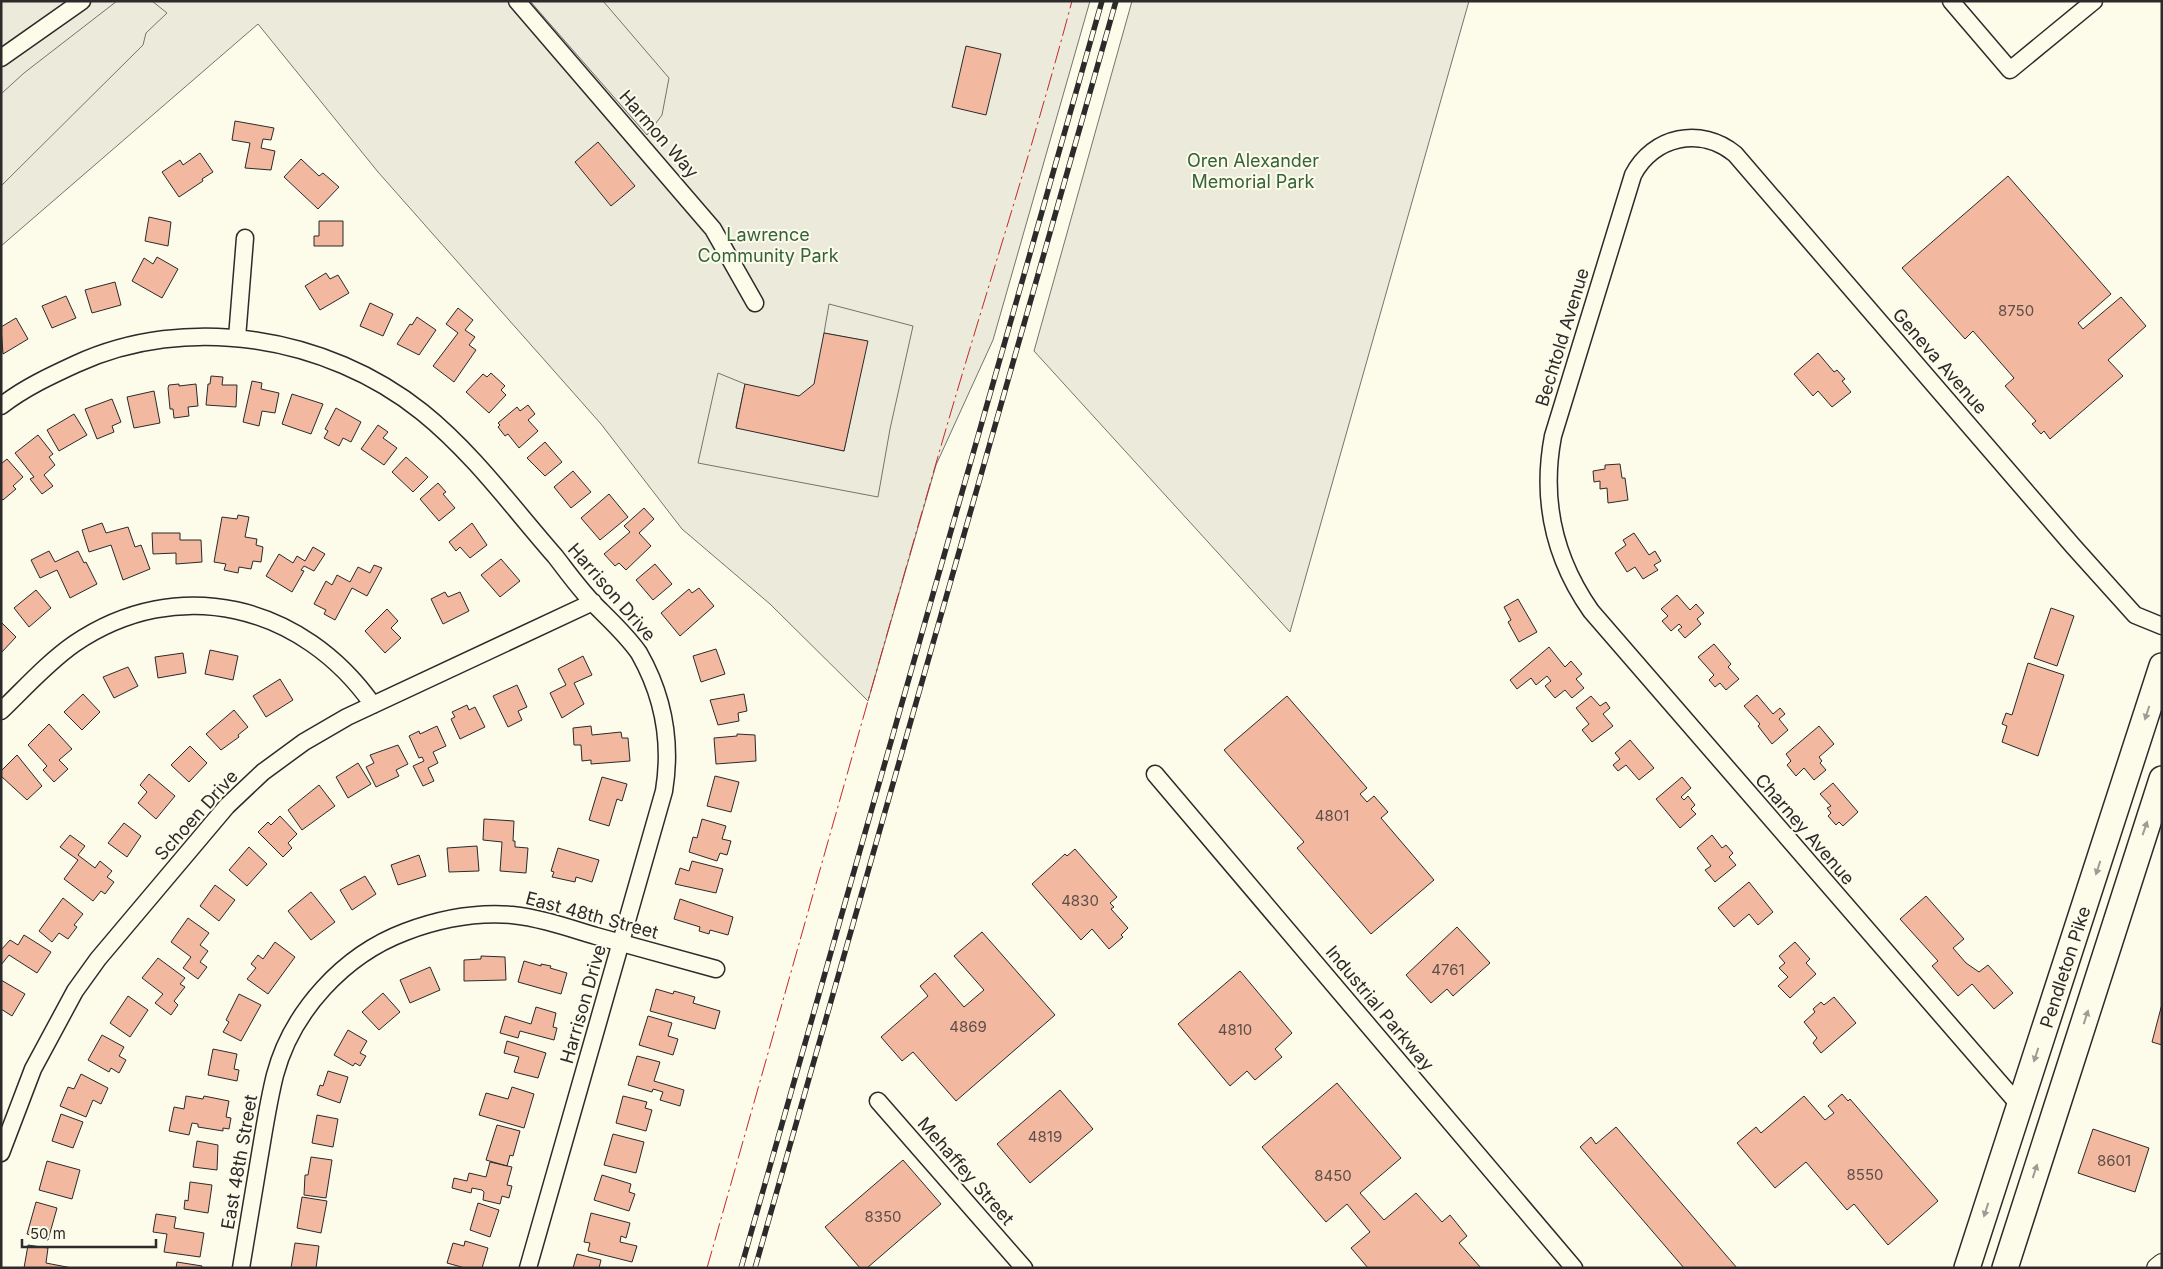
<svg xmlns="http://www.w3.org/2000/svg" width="2163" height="1269" font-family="Inter,sans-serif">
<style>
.green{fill:#ecebdb;stroke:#74746e}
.parking{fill:#eceadb;stroke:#74746e}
.building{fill:#f2b8a0;stroke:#2b2b2b}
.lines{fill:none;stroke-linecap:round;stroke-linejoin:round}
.minor-casing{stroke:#2b2b2b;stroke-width:19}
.tertiary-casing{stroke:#2b2b2b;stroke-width:22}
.primary-casing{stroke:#2b2b2b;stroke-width:28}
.minor{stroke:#fdfbea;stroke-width:16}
.tertiary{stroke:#fdfbea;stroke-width:20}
.primary{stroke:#fdfbea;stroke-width:25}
.rail-casing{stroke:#2b2b2b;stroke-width:5.5}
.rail{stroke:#fdfbea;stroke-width:4;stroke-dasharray:11;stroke-linecap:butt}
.power{stroke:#c62828;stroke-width:1;stroke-dasharray:18 4 2.5 4;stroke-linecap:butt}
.oneway{fill:#9e9d94}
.labels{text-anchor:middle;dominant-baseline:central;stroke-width:4;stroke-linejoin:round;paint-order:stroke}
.number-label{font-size:15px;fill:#5d4e48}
.street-label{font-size:18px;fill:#2b2b2b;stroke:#fdfbea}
.park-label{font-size:18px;fill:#34623c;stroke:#fdfbea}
</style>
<rect width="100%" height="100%" fill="#fdfbea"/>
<path class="green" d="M1 1H1090L993 340 936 465 868 701 770 604 682 529 601 424 378 172 258 24 1 246Z
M1132 1H1469L1290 632 1034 351Z"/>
<path class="parking" d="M117 1H152L167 13 146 33 143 45 1 186V94L24 73Z
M530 1H603L669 78 662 115 647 135Z
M829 304 913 326 890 429 878 497 698 463 718 373 745 384 736 427 844 451 867 341 824 333Z"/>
<path class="building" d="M966 46 1001 54 986 115 952 107Z
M235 121 274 128 271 140 263 139 261 148 275 151 271 170 245 168 250 143 232 140Z
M598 142 635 186 611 206 575 162Z
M200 153 213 172 202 179 203 181 179 197 162 172 180 160 183 165Z
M301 159 319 176 323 173 339 187 318 209 284 177Z
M2008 176 2111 294 2078 323 2083 329 2121 297 2146 326 2108 360 2123 376 2050 439 2044 431 2041 434 2032 424 2036 421 2005 386 2014 378 1973 331 1965 339 1902 268Z
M149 217 171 222 168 246 145 241Z
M319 221H343V246H314V236H319Z
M157 257 178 269 162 298 132 281 144 258 153 264Z
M326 273 330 279 338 275 349 293 320 310 305 286Z
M115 282 121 305 92 313 85 290Z
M66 296 76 318 52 328 42 306Z
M370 303 393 314 383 336 360 326Z
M458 308 473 320 465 330 475 337 469 345 476 350 454 382 433 366 458 333 446 324Z
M417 317 436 330 419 355 397 344 410 324 412 325Z
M16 318 28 339 3 354 1 327Z
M824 333 868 341 844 451 736 428 745 384 799 396 814 384Z
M1818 353 1834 372 1837 370 1845 379 1842 381 1851 392 1832 407 1818 391 1813 396 1794 374Z
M491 373 505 386 501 390 506 395 489 413 466 392 483 374 487 377Z
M211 376 223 377 222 385H237L236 407 206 405 208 384H210Z
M252 381 262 383 261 389 279 393 275 413 262 411 259 426 243 422Z
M179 384V386L196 384 198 406 188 407 189 416 174 418 173 409H170L168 388 169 385Z
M154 391 160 423 134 428 127 397Z
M292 394 323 404 311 434 282 424Z
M112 399 121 422 112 426 114 432 97 439 85 409Z
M528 405 535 414 528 420 538 431 519 448 508 434 505 436 498 427 500 425 498 423 517 407 520 411Z
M336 408 361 422 351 442 343 438 339 446 324 438 328 431 325 429Z
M74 414 87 435 59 451 47 430Z
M378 425 388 432 383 438 397 448 384 465 361 449Z
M38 435 53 454 49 457 55 465 44 475 53 486 42 494 30 479 34 477 15 453Z
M545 442 562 462 545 476 527 458Z
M406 457 428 477 413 492 392 472Z
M7 459 23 477 13 486 16 489 3 500 1 498V464Z
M1620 464 1622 478H1625L1628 500 1608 503 1607 488 1600 489V481L1594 482 1593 471 1605 469V465Z
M573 471 591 492 571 508 554 487Z
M438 483 446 492 443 494 455 508 439 521 420 499Z
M609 494 628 517 600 540 581 518Z
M644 508 654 519 639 533 651 546 626 570 619 563 615 566 604 554 630 532 624 526Z
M238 515 249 517 245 537 257 539 256 545 263 547 261 562 253 561 251 569 239 567 238 573 224 570 226 564 214 562 222 517 237 519Z
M102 523 106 533 128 527 135 547 141 545 150 569 123 580 111 545 89 552 82 530Z
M472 523 487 545 470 558 460 547 456 551 449 542Z
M152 533H180V540H201L202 562 176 564V553L153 554Z
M1634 533 1649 555 1655 551 1661 561 1654 565 1658 570 1643 579 1635 567 1627 572 1615 553 1626 545 1623 540Z
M313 547 325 554 314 571 304 566 301 570 304 571 292 592 266 576 279 554 293 563 297 556 305 561Z
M49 551 55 562 78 551 84 563 86 562 97 584 70 598 57 570 40 578 31 560Z
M501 559 520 581 500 597 481 575Z
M655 564 672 584 653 600 636 580Z
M374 565 382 568 367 596 352 588 335 620 324 614 326 610 314 604 326 581 332 585 337 575 350 582 358 567 370 573Z
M699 588 714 606 680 636 661 613 689 589 692 593Z
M36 590 51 608 29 627 14 608Z
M445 592 448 597 460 592 469 611 443 624 431 599Z
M1677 595 1690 610 1696 604 1704 613 1697 619 1701 624 1685 638 1678 630 1682 627 1679 624 1671 631 1662 621 1668 616 1661 609Z
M1518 599 1537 632 1519 642 1508 622 1511 620 1504 607Z
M2051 608 2074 616 2057 666 2034 658Z
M387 609 398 621 391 628 401 638 385 653 365 631Z
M1 622 16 637 1 653Z
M1714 644 1731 664 1728 667 1739 679 1726 690 1720 683 1715 687 1709 680 1714 675 1698 657Z
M1549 647 1565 667 1571 661 1582 674 1576 679 1584 688 1572 698 1565 690 1555 698 1545 686 1551 681 1547 676 1536 685 1531 678 1517 689 1510 680Z
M716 649 725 674 701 682 693 656Z
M210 650 238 656 233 680 205 674Z
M183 653 186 673 158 678 155 657Z
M583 656 592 675 574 683 584 704 562 718 550 693 566 685 558 669Z
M2028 663 2064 675 2038 756 2002 742 2007 726 2002 724 2006 713 2012 715Z
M128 667 138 686 114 698 103 677Z
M280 679 293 700 266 717 253 696Z
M517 685 527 707 518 711 522 720 508 727 493 696Z
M83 694 100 712 82 730 64 712Z
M744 694 747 711 738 713 739 721 718 725 710 700Z
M1757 695 1773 714 1780 708 1785 714 1779 719 1788 730 1772 744 1758 726 1760 724 1744 706Z
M1287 696 1367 788 1360 794 1367 802 1374 796 1388 812 1381 818 1434 880 1371 934 1297 848 1304 842 1224 750Z
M1591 696 1600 706 1606 702 1610 708 1603 714 1613 726 1592 742 1582 730 1589 724 1576 708Z
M467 705 469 710 475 707 485 727 460 739 451 719 455 717 452 712Z
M234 710 248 727 238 735 239 737 221 750 206 734Z
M49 724 72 749 59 760 68 769 54 782 43 770 47 766 28 745Z
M437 726 446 746 433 752 438 763 428 768 434 781 423 786 413 766 424 761 422 757 419 758 409 736 419 731 420 734Z
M591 726 592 735 621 732 622 738H628L630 761 591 764V760L582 761 581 745H574L573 728Z
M1819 726 1834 744 1819 757 1822 761 1820 763 1826 770 1814 780 1804 768 1796 776 1787 765 1791 761 1786 754Z
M737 734 755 735 756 761 716 764 714 738 737 736Z
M1630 740 1654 768 1639 780 1626 765 1618 771 1613 765 1620 759 1615 753Z
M398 745 408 764 396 770 399 776 376 787 366 767 374 763 370 755Z
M190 746 207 763 189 782 171 765Z
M17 755 42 786 27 800 1 776V771Z
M358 763 371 784 348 798 336 777Z
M149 774 175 796 156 819 138 803 147 792 140 785Z
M715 776 739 782 731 812 707 806Z
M602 777 627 784 622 801 617 799 609 826 589 820Z
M1682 777 1691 788 1681 797 1684 800 1688 796 1695 805 1691 809 1696 814 1680 828 1656 799Z
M1833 783 1858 812 1843 826 1839 822 1836 825 1828 816 1831 813 1827 808 1831 806 1820 794Z
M319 785 335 806 302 830 288 810Z
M280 816 297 834 288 843 292 848 283 857 258 832 268 822 271 825Z
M484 819 514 821 513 841H515V847L528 848 526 873 500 871 502 842 483 840Z
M702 819 726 826 722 839 731 841 727 855 720 853 717 861 689 852 693 837 697 838Z
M124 823 141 836 127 857 108 843Z
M70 835 85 846 78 855 95 868 100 861 112 871 107 877 114 882 105 894 101 891 93 901 64 879 78 860 60 847Z
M1712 835 1722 848 1726 845 1733 853 1729 857 1736 865 1715 882 1705 870 1711 866 1697 848Z
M477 846 479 871 449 872 447 848Z
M249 847 267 864 247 886 229 870Z
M558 848 599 860 592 882 576 877 575 882 552 877 554 872 551 871Z
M1075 849 1117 897 1110 903 1114 907 1111 909 1128 928 1121 935 1123 937 1109 949 1092 929 1081 940 1032 884 1065 854 1067 856Z
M419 855 426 876 398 885 391 865Z
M692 861 723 869 716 893 675 884 680 868 689 871Z
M365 876 376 894 352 910 340 890Z
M1749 882 1773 912 1758 925 1749 914 1734 927 1718 908Z
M215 885 235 900 219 921 200 906Z
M311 892 335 922 311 940 288 911Z
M1926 896 1964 939 1953 948 1966 963 1979 972 1988 965 2013 993 1994 1009 1972 984 1958 996 1932 966 1938 961 1900 919Z
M63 898 83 914 74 925 77 927 68 939 59 933 52 942 39 931Z
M680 899 733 917 728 935 710 930 709 934 699 931 700 927 674 919Z
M188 918 209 933 200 945 208 951 200 962 207 967 198 979 183 968 191 957 171 942Z
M1457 927 1490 963 1453 996 1447 989 1431 1003 1406 975Z
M982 932 1055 1015 956 1101 913 1052 902 1061 881 1037 928 996 920 986 935 973 964 1007 984 990 954 956Z
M24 935 51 952 37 973 9 955 1 965V950L10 940 18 945Z
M275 942 295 957 268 994 247 979 256 968 251 964 258 955 263 959Z
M1795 942 1810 959 1806 963 1816 974 1790 998 1778 986 1788 977 1779 968 1785 963 1779 956Z
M481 956 505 957 506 980 464 981V960L481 959Z
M158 958 185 978 180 984 185 987 174 1001 178 1005 171 1015 155 1003 163 994 142 978Z
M524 961 541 966V964L551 966 550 968 567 973 561 994 518 982Z
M430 967 440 990 410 1003 400 980Z
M1240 971 1292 1033 1275 1049 1282 1057 1255 1080 1247 1071 1230 1086 1178 1024Z
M1 980 25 994 12 1016 1 1009Z
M656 989 673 994 674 991 695 997 693 1003 720 1011 715 1029 650 1011Z
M383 993 400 1012 379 1030 362 1012Z
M239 994 261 1005 241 1041 223 1032 229 1022 226 1020Z
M128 996 148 1010 130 1037 110 1023Z
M1834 997 1856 1023 1821 1053 1813 1043 1817 1038 1804 1022 1815 1012 1813 1009 1821 1002 1824 1005Z
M2162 1004V1045L2152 1042Z
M536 1007 556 1013 553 1027 557 1028 554 1040 520 1031 518 1038 500 1033 505 1016 531 1024Z
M648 1016 672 1023 668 1036 678 1039 673 1055 639 1045Z
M348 1030 367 1041 360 1053 366 1056 360 1066 355 1063 353 1066 334 1055Z
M102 1035 124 1047 119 1056 126 1060 119 1073 111 1068 109 1072 88 1060Z
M507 1041 546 1053 538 1078 514 1072 519 1057 504 1053Z
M213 1049 237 1054 234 1069 239 1070 237 1081 208 1075Z
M637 1056 660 1062 654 1081 684 1090 680 1106 660 1100 663 1092 653 1089 652 1092 628 1085Z
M328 1071 348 1077 340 1103 317 1095 320 1085 323 1086Z
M81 1074 108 1088 101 1104 93 1100 86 1117 60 1106 68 1087 74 1089Z
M1337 1083 1401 1158 1360 1193 1384 1220 1416 1193 1442 1222 1450 1215 1467 1236 1459 1243 1481 1268H1368L1351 1248 1370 1232 1347 1204 1326 1222 1262 1147Z
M512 1087 534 1094 524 1128 479 1115 486 1093 508 1099Z
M1060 1090 1093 1129 1030 1183 997 1144Z
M1842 1094 1848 1101 1850 1099 1938 1201 1888 1245 1854 1204 1847 1210 1806 1162 1775 1188 1737 1143 1756 1127 1761 1133 1804 1096 1825 1120 1834 1113 1828 1106Z
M186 1096 203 1099 204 1096 229 1101 226 1117 231 1118 229 1129 223 1128V1131L198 1127V1124L192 1123 189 1135 169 1131 174 1107 184 1109Z
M623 1096 647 1102 645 1108 652 1110 646 1131 616 1123Z
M61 1114 83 1122 73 1148 52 1141Z
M317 1115 338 1119 333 1147 312 1143Z
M497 1125 520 1131 513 1156 510 1155 507 1166 486 1160Z
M1616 1127 1737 1268H1684L1580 1147 1591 1137 1596 1144Z
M2093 1129 2149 1148 2135 1192 2078 1173Z
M613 1134 644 1142 636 1173 604 1165Z
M197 1141 218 1145 217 1170 193 1167Z
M311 1157 332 1160 326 1198 304 1195 305 1175H308Z
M903 1160 941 1204 867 1268H860L825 1227Z
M47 1161 80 1170 72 1199 39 1190Z
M490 1162 512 1167 507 1185 512 1186 509 1198 502 1196 500 1204 483 1200 484 1192 482 1190 472 1188 471 1193 452 1188 454 1178 467 1181 469 1173 486 1177Z
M602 1175 631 1184 629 1192 635 1194 629 1211 594 1200Z
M190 1182 212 1185 208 1213 184 1209 185 1200 188 1201Z
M302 1197 327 1201 321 1233 297 1228Z
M36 1202 57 1208 48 1240 27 1234Z
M478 1203 499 1210 490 1237 470 1230Z
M591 1213 630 1223 626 1238 621 1236 620 1242 637 1246 632 1262 588 1251 590 1243 584 1242Z
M156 1214 176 1217 174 1228 204 1233 200 1257 164 1252 167 1234 153 1232Z
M465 1241 488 1248 482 1268H465L447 1263 453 1243 464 1246Z
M295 1243 319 1246 316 1268H291Z
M28 1245 48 1248 46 1263 72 1268H24Z
M577 1254 601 1260 599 1268H573Z
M177 1262 202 1266V1268H176Z"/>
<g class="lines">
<g class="minor-casing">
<path id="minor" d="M517 1 713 229 755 303
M1951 1 2010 70 2094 1
M1 58 82 1
M237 338 245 238
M1 406C24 388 50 376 76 364 187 313 327 336 422 412 473 453 512 507 555 556 569 574 583 594 600 610 614 624 628 637 639 653 664 697 672 742 664 791L528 1268
M1 711C25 688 47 663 74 644 178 573 303 605 373 705
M1155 774 1574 1268
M878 1101 1024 1268
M2020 1106 1591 611C1554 558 1541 499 1553 436L1633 175C1653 136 1701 126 1735 154L2073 546 2135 615 2162 626
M1 1153 33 1069 75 991 98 959 227 806 263 772 304 742 347 717 593 602
M241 1268C247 1232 253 1196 259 1160 264 1131 268 1103 275 1075 292 1011 344 955 405 932 439 919 475 912 512 915 541 918 569 928 596 936 636 947 676 958 716 969"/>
</g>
<g class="tertiary-casing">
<path id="tertiary" d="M2157 1268 2162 1264"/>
</g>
<g class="primary-casing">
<path id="primary" d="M1967 1268 2162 666
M2005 1268 2162 779"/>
</g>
<use href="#minor" class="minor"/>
<use href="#tertiary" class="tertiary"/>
<use href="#primary" class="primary"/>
<g class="rail-casing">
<path id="rail" d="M741 1268 1102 1
M755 1268 1116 1"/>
</g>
<use href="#rail" class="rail"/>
<path class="power" d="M707 1268C785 994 862 720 941 446 984 298 1032 151 1072 1"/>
</g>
<defs><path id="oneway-solid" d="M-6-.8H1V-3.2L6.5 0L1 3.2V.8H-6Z" transform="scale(1.25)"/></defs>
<g class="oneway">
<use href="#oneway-solid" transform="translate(2147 713) rotate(108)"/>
<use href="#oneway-solid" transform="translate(2145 828) rotate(-71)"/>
<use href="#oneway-solid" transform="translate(2098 868) rotate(108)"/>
<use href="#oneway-solid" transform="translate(2086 1017) rotate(-72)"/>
<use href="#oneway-solid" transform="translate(2036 1055) rotate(108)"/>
<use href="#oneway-solid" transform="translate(2035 1171) rotate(-72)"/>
<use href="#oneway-solid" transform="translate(1986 1210) rotate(108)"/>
</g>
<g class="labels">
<g class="number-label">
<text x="2016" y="310">8750</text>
<text x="1332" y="815">4801</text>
<text x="1080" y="900">4830</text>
<text x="1448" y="969">4761</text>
<text x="968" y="1026">4869</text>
<text x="1235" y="1029">4810</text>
<text x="1045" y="1136">4819</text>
<text x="2114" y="1160">8601</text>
<text x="1865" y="1174">8550</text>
<text x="1333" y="1175">8450</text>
<text x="883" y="1216">8350</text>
</g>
<g class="street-label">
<text transform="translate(659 134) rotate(49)">Harmon Way</text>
<text transform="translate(1562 337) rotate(-73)">Bechtold Avenue</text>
<text transform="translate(1940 361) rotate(49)">Geneva Avenue</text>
<text transform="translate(612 592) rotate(49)">Harrison Drive</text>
<text transform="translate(196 815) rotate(-48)">Schoen Drive</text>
<text transform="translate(1805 829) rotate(49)">Charney Avenue</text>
<text transform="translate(592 915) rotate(15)">East 48th Street</text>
<text transform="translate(2065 967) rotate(-72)">Pendleton Pike</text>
<text transform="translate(583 1004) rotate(-74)">Harrison Drive</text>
<text transform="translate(1380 1008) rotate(50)">Industrial Parkway</text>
<text transform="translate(239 1162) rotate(-80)">East 48th Street</text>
<text transform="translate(966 1171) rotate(49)">Mehaffey Street</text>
</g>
<g class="park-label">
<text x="1253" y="160">Oren Alexander<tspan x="1253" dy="21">Memorial Park</tspan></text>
<text x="768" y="234">Lawrence<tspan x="768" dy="21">Community Park</tspan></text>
</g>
</g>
<rect width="2163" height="1269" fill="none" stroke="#2b2b2b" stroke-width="5"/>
<path d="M22 1239v8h134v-8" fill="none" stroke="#2b2b2b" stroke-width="2.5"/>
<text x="30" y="1239" font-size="15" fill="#2b2b2b" stroke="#fdfbea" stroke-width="4" paint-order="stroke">50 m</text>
</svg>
